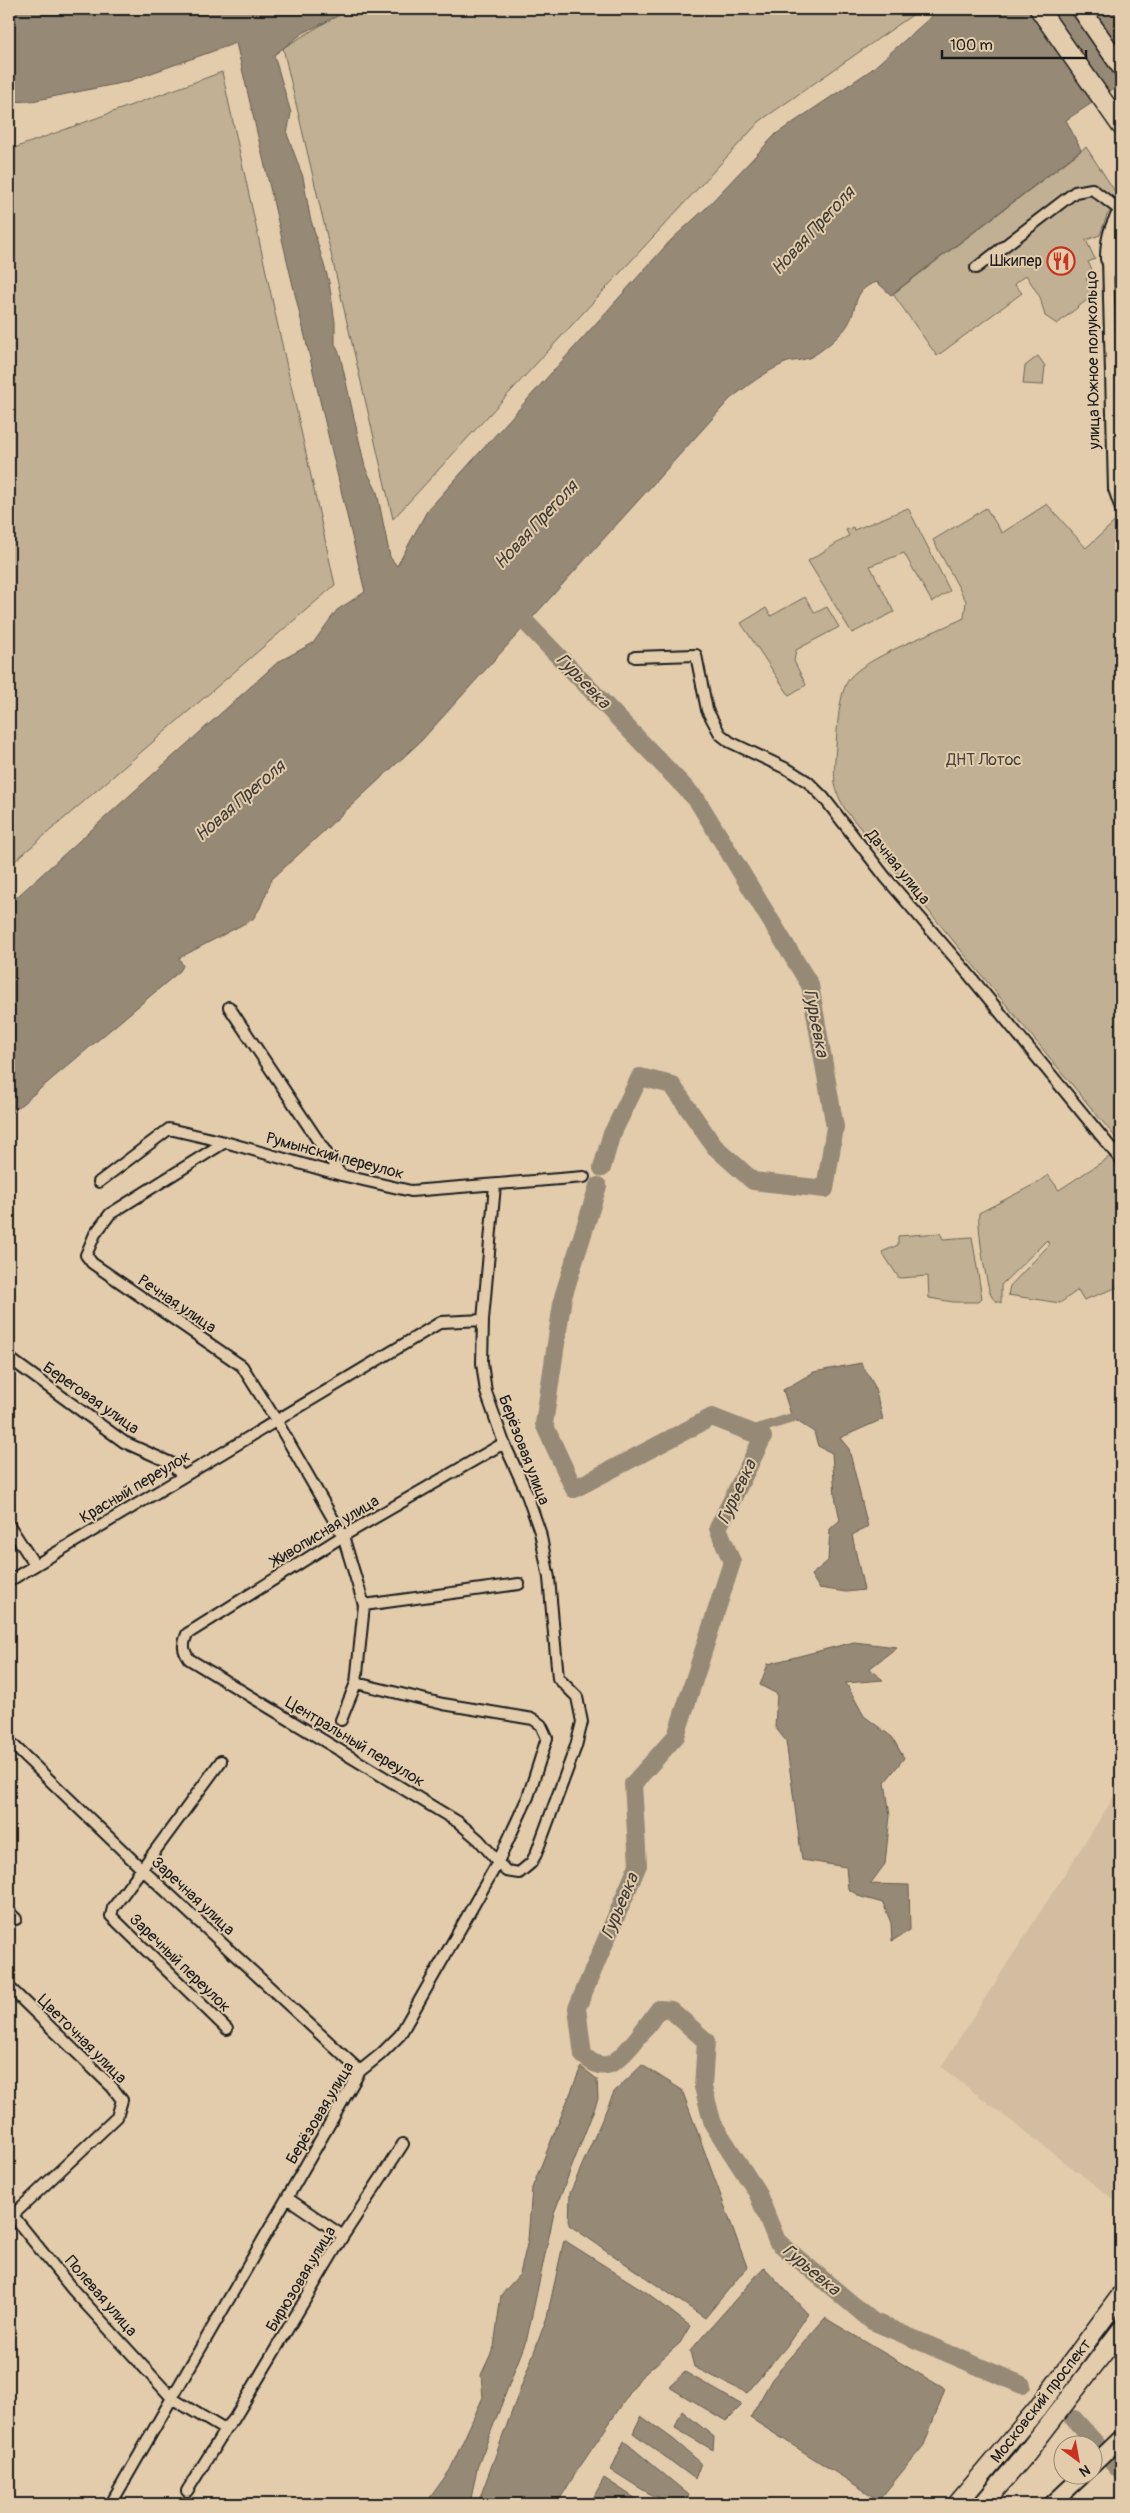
<svg xmlns="http://www.w3.org/2000/svg" width="1130" height="2513" font-family="Pangolin,sans-serif">
<style>
.built{fill:#d2bda0}
.green{fill:#c1b094;stroke:#6e6658}
.water{fill:#968975;stroke:#655d51}
.lines{fill:none;stroke-linecap:round;stroke-linejoin:round}
.canal{stroke:#968975;stroke-width:10}
.river{stroke:#968975;stroke-width:18}
.minor-casing{stroke:#1c1c1c;stroke-width:14}
.tertiary-casing{stroke:#1c1c1c;stroke-width:18}
.secondary-casing{stroke:#1c1c1c;stroke-width:19}
.trunk-casing{stroke:#1c1c1c;stroke-width:21}
.minor{stroke:#e2ccac;stroke-width:10}
.tertiary{stroke:#e2ccac;stroke-width:14}
.secondary{stroke:#e2ccac;stroke-width:15}
.trunk{stroke:#e2ccac;stroke-width:18}
.labels{text-anchor:middle;dominant-baseline:central;stroke-width:4;stroke-linejoin:round;paint-order:stroke}
.poi-label{font-size:16px;fill:#1c1c1c;stroke:#e2ccac;text-anchor:end}
.street-label{font-size:16px;fill:#1c1c1c;stroke:#e2ccac}
.park-label{font-size:16px;fill:#45413a;stroke:#e2ccac}
.water-label{font-size:18px;font-style:italic;fill:#413d37;stroke:#e2ccac}
</style>
<rect width="100%" height="100%" fill="#e2ccac"/>
<filter id="ink" filterUnits="userSpaceOnUse"><feTurbulence type="fractalNoise" baseFrequency=".02" numOctaves="2"/><feDisplacementMap in="SourceGraphic" scale="10" xChannelSelector="R" yChannelSelector="G"/><feConvolveMatrix kernelMatrix="1 2 1 2 8 2 1 2 1" color-interpolation-filters="sRGB"/></filter>
<g filter="url(#ink)">
<path class="built" d="M1121 1786V2205L941 2067Z"/>
<path class="green" d="M348 9H921L760 121 393 519 283 48Z
M222 72 335 585 9 866V150Z
M1086 147 1120 199 1107 215 1100 235 1086 240 1095 259 1088 262 1094 273 1086 279 1093 295 1057 324 1045 316 1040 297 1026 275 1014 284 1022 293 937 356 893 294Z
M1038 356 1045 366 1043 385 1023 384 1025 366Z
M1047 504 1086 548 1121 516V1144L847 812C831 788 834 773 836 746 837 730 839 692 849 679 864 658 938 631 964 618L966 601 933 540 986 508 1002 533Z
M908 508 950 591 932 602 904 553 870 566 894 612 852 633 808 561 849 536 846 530 853 527 854 530Z
M805 597 815 613 827 607 839 627 796 650 794 661 806 685 789 695 741 623 766 608 771 616Z
M1111 1156 1121 1169V1286L1084 1300 1078 1290 1060 1303 1008 1295 1010 1286 1049 1245 1047 1240 1001 1285V1303C998 1302 993 1300 992 1297 986 1288 977 1224 979 1213L1035 1184 1048 1175 1059 1190Z
M940 1233 943 1239 972 1237 982 1298 978 1302H953L929 1298 928 1276 899 1278 882 1252 898 1245V1236Z"/>
<path class="water" d="M9 9H352L303 33 274 55 291 113 287 134 303 177 310 217 329 282 335 322V344L340 355 365 467 377 492 390 557 397 566 427 511 671 240 705 209 776 134 871 70 940 9H1121V84L1066 120 1081 150 891 295 877 282C849 290 860 312 844 330 836 339 822 351 811 357 803 361 793 360 785 363 765 372 747 386 730 399L421 741 272 879 260 908 253 919 179 958 183 966 180 971 9 1115V904L278 662 313 643 337 610 365 592 236 43 126 82 32 101 9 102Z
M861 1363 874 1385 883 1419 840 1438 849 1449 868 1527 852 1535 864 1590 846 1592 819 1588 811 1575 828 1561 830 1529 840 1520 835 1496 832 1453 818 1446 814 1432 792 1418 783 1390 814 1372Z
M854 1642 897 1647 869 1669 883 1680 846 1683 864 1716 892 1737 904 1758 885 1782 890 1816 885 1864 870 1884 909 1885 910 1930 892 1941 891 1923 883 1903 861 1897 848 1889 846 1867 802 1860 786 1741 775 1727 777 1694 760 1685 768 1664Z
M642 2065 682 2090 747 2267 705 2318 569 2225 570 2193 614 2092Z
M581 2067 597 2079 598 2099 554 2213 527 2338 477 2468 470 2504H431L429 2499 450 2470 483 2397 481 2375 494 2347 501 2295 520 2274 528 2240 532 2188Z
M564 2240 646 2292 690 2326 680 2343 640 2378 575 2474 557 2504H480L479 2500 547 2317Z
M764 2267 808 2314 786 2347 747 2393 694 2367 690 2351Z
M825 2318 945 2389 924 2445 879 2500 750 2418 772 2379Z
M685 2372 742 2405 726 2421 669 2387Z
M682 2411 714 2437 713 2450 675 2428Z
M641 2416 673 2439 701 2463 695 2479 633 2433Z
M624 2441 689 2495 685 2504C659 2504 633 2483 611 2470Z
M604 2478 644 2504H598L592 2500Z"/>
<g class="lines">
<path class="canal" d="M748 1432 792 1418"/>
<path class="river" d="M511 607 697 800 810 985 835 1127 825 1189 753 1181 714 1146 672 1085 640 1077 611 1136 602 1168
M598 1186 563 1297 544 1424 574 1489 712 1417 763 1437 718 1528 732 1562 676 1736 633 1784 638 1865 577 2008 583 2055C590 2061 597 2067 607 2065 623 2062 649 2022 659 2009L671 2010 706 2041 703 2087 713 2124 757 2192 777 2241 872 2321 1022 2385
M1074 2419 1121 2472"/>
<g class="minor-casing">
<path id="minor" d="M1108 259 1114 489 1121 509
M976 268 1075 192 1092 189 1121 211
M635 657 696 655 707 710 720 734 730 742 789 770 808 782 824 798 886 878 961 965 1121 1160
M229 1007 341 1175
M225 1142 110 1214 95 1234 86 1255 92 1263 242 1366 276 1420 343 1536 364 1605 356 1683 341 1720
M99 1182 169 1129 225 1142 341 1175 411 1191 584 1177
M495 1185 483 1320 482 1363 486 1392 504 1443 525 1489 540 1532 549 1578 558 1678 577 1697 582 1722 576 1746 536 1854 531 1863 519 1873 506 1871 479 1840 458 1822 189 1659C182 1649 183 1644 187 1634L343 1536 504 1443
M9 1358 124 1442 171 1463 182 1476
M9 1525 35 1565
M9 1581 441 1322 483 1320
M364 1605 519 1584
M9 1741 143 1870 360 2071
M221 1761 113 1908 111 1916 227 2029
M9 1912 16 1919
M9 1987 112 2087 122 2100 117 2117 13 2215
M287 2198 343 2236
M9 2211 73 2290 173 2399 225 2430 234 2419 343 2236 403 2144
M187 2491 225 2430
M111 2504 360 2071 381 2054 400 2035 498 1862 528 1797 547 1738 541 1725 533 1719 443 1704 356 1683"/>
</g>
<g class="tertiary-casing">
<path id="tertiary" d="M1121 212C1111 227 1108 241 1108 259L1121 274"/>
</g>
<g class="secondary-casing">
<path id="secondary" d="M1092 2466 1121 2438
M1052 2504 1082 2476"/>
</g>
<g class="trunk-casing">
<path id="trunk" d="M1039 9 1121 126
M1081 9 1121 67
M957 2504 1037 2409 1121 2295
M983 2504 1022 2459 1121 2330"/>
</g>
<use href="#minor" class="minor"/>
<use href="#tertiary" class="tertiary"/>
<use href="#secondary" class="secondary"/>
<use href="#trunk" class="trunk"/>
</g>
</g>
<defs>
<g id="restaurant-ring" transform="scale(1.4375)"><circle r="9.5" fill="#e2ccac" stroke="#c8321e" stroke-width="1.5"/><path d="M-5-6h1v4h1v-4h1v4h1v-4h1v5L-1.5 .5V6h-2V.5L-5-1ZM5-6V6H3V1.5H1.5Q1.5-4 5-6Z" fill="#c8321e"/></g>
</defs>
<g fill-rule="evenodd">
<use href="#restaurant-ring" x="1061" y="261"/>
</g>
<g class="labels">
<g class="poi-label">
<text x="1042" y="261">Шкипер</text>
</g>
<g class="street-label">
<text transform="translate(1093 360) rotate(-91)">улица Южное полукольцо</text>
<text transform="translate(898 867) rotate(51)">Дачная улица</text>
<text transform="translate(335 1156) rotate(15)">Румынский переулок</text>
<text transform="translate(177 1304) rotate(34)">Речная улица</text>
<text transform="translate(91 1398) rotate(35)">Береговая улица</text>
<text transform="translate(524 1450) rotate(69)">Берёзовая улица</text>
<text transform="translate(135 1487) rotate(-31)">Красный переулок</text>
<text transform="translate(325 1531) rotate(-31)">Живописная улица</text>
<text transform="translate(355 1742) rotate(31)">Центральный переулок</text>
<text transform="translate(193 1896) rotate(43)">Заречная улица</text>
<text transform="translate(180 1963) rotate(44)">Заречный переулок</text>
<text transform="translate(82 2039) rotate(45)">Цветочная улица</text>
<text transform="translate(320 2113) rotate(-59)">Берёзовая улица</text>
<text transform="translate(301 2279) rotate(-59)">Бирюзовая улица</text>
<text transform="translate(101 2296) rotate(49)">Полевая улица</text>
<text transform="translate(1041 2401) rotate(-52)">Московский проспект</text>
</g>
<g class="park-label">
<text x="984" y="760">ДНТ Лотос</text>
</g>
<g class="water-label">
<text transform="translate(813 231) rotate(-47)">Новая Преголя</text>
<text transform="translate(536 525) rotate(-47)">Новая Преголя</text>
<text transform="translate(583 681) rotate(46)">Гурьевка</text>
<text transform="translate(240 801) rotate(-41)">Новая Преголя</text>
<text transform="translate(816 1023) rotate(79)">Гурьевка</text>
<text transform="translate(737 1492) rotate(-65)">Гурьевка</text>
<text transform="translate(620 1906) rotate(-67)">Гурьевка</text>
<text transform="translate(811 2270) rotate(40)">Гурьевка</text>
</g>
</g>
<rect width="1130" height="2513" fill="none" stroke="#e2ccac" stroke-width="30"/>
<rect x="15" y="15" width="1100" height="2483" fill="none" stroke="#1c1c1c" stroke-width="2" filter="url(#ink)"/>
<g transform="translate(1078 2460) rotate(148)"><circle r="24" fill="#e2ccac" stroke="#938672"/>
<path d="M0-4L9 19L0 12L-9 19Z" fill="#c8321e"/>
<text y="-8" font-size="14" font-weight="bold" text-anchor="middle" fill="#1c1c1c">N</text>
</g>
<path d="M942 50v8h144v-8" fill="none" stroke="#1c1c1c" stroke-width="2.5"/>
<text x="950" y="50" font-size="15" fill="#1c1c1c" stroke="#e2ccac" stroke-width="4" paint-order="stroke">100 m</text>
</svg>
